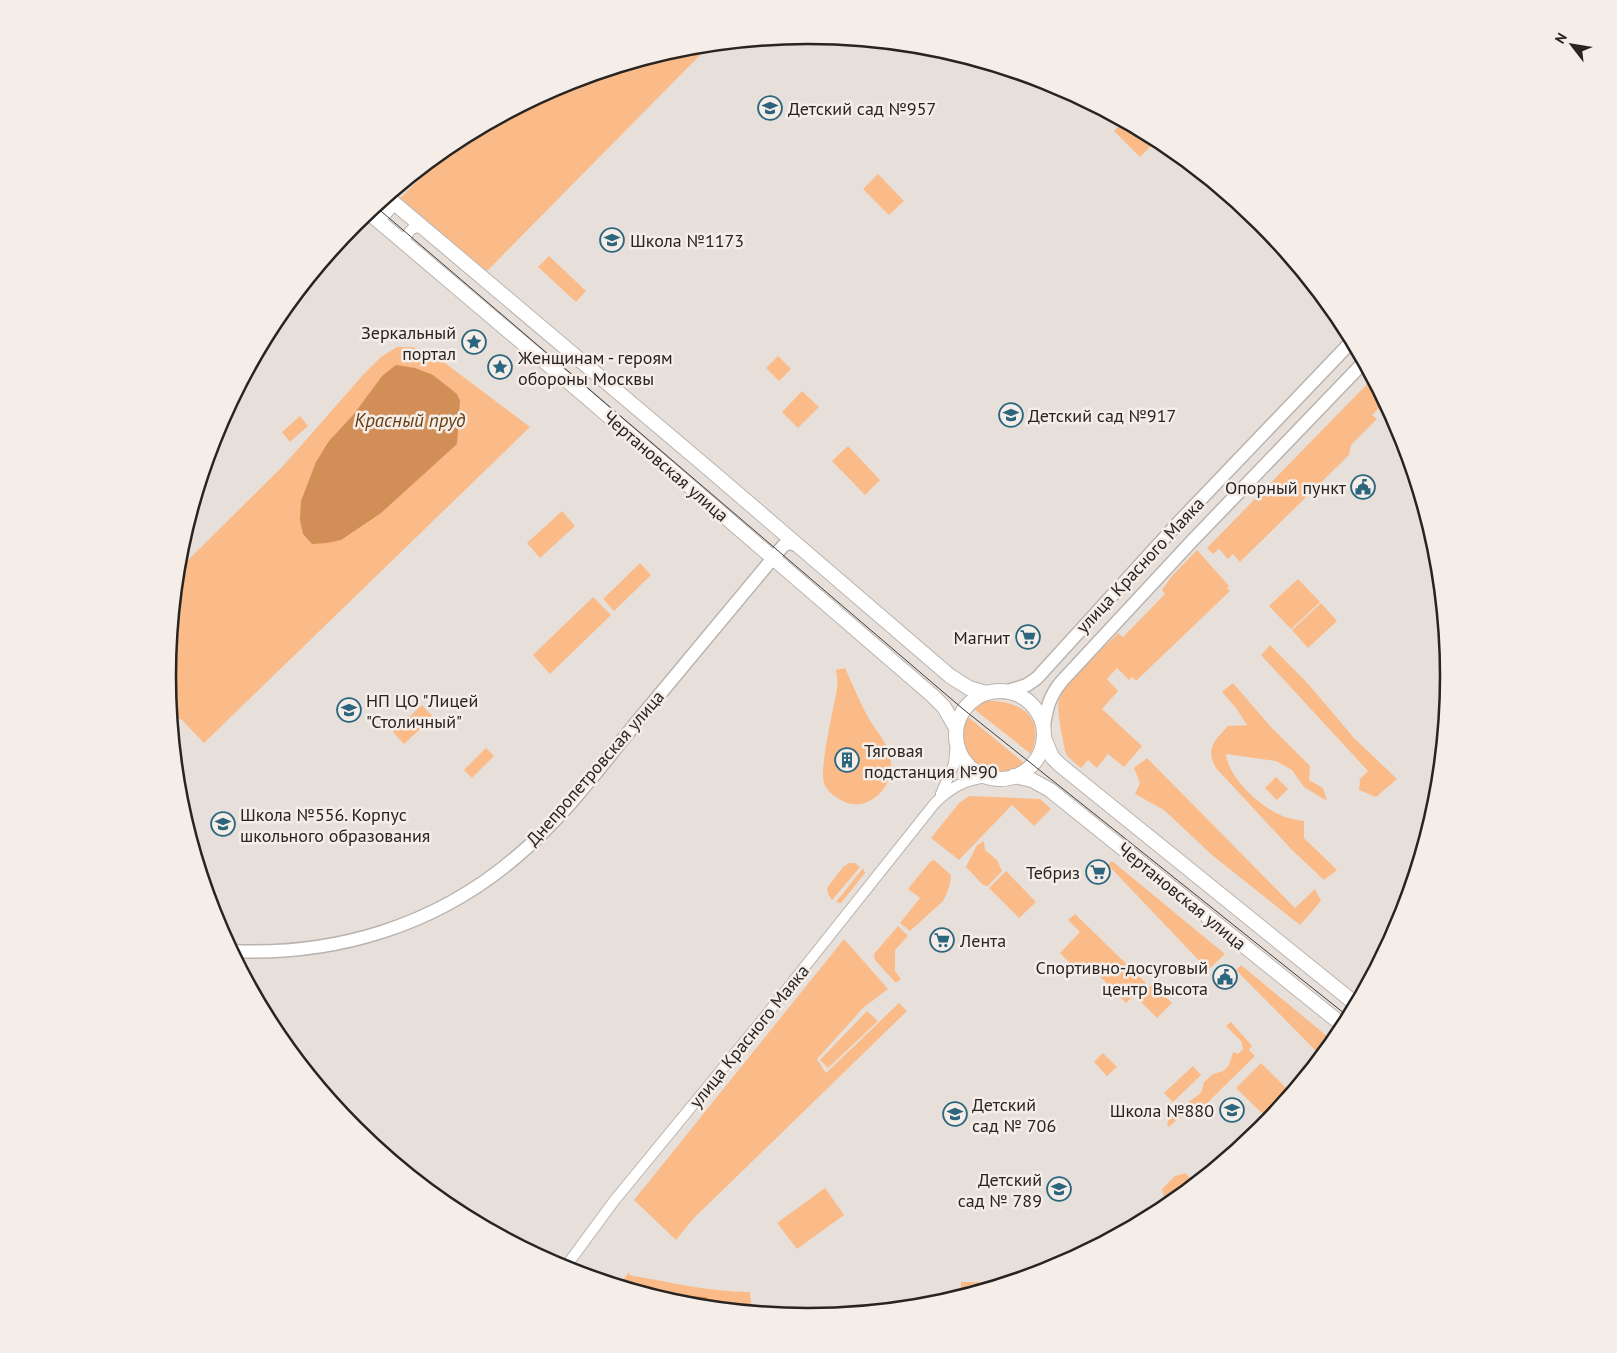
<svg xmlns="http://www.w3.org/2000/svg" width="1617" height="1353" font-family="'PT Sans',sans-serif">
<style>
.green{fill:#fabb88}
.water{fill:#d18e56}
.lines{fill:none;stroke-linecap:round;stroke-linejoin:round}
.minor-casing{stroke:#bbb3ae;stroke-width:12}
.tertiary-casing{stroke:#bbb3ae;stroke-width:15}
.secondary-casing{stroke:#bbb3ae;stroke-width:16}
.minor{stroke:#fff;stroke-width:10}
.tertiary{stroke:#fff;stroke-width:12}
.secondary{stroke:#fff;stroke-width:14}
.tram{stroke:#3e3b38;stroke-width:1}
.labels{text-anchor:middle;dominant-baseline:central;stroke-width:5;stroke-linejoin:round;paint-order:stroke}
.poi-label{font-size:18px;fill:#272422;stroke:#f5ede7;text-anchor:start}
.street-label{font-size:18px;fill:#272422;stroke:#f5ede7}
.water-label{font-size:19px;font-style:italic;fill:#693d13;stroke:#f5ede7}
.rim{fill:none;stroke:#272422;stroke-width:2.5}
</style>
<rect width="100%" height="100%" fill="#e7e0da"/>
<path class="green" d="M710 45 487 271 400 198 460 139 563 84 684 47Z
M1124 121 1151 136 1156 141 1140 157 1114 131Z
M878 174 904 201 889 215 863 189Z
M549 256 586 291 576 302 538 267Z
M397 347H412L433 354 530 427 204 743 181 719 171 720 167 676 178 570 283 466 363 375 381 357Z
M778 356 791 369 779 381 766 368Z
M1373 378 1385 402 1372 415 1377 419 1351 445 1349 455 1240 562 1233 554 1228 559 1219 549 1213 554 1207 548Z
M802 391 819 407 798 428 782 412Z
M300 416 308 426 290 442 282 432Z
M848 446 880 480 865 495 832 461Z
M562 511 575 526 540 558 527 543Z
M1197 550 1229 586 1227 588 1230 591 1136 681 1132 677 1129 680 1117 668 1107 679 1118 691 1102 709 1142 746 1124 767 1108 754 1097 768 1088 760 1081 768 1067 756 1065 751C1063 738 1056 713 1059 700 1064 682 1104 648 1118 633L1123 637 1165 594 1162 590 1172 576Z
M640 563 651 575 614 611 603 599Z
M1298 579 1320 602 1291 629 1269 606Z
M593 597 611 615 550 674 533 655Z
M1321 603 1337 621 1308 648 1292 630Z
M1270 645 1310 686 1354 738 1397 779 1376 797 1359 790 1360 779 1368 771 1261 655Z
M845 668C853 685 860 703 869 719 878 734 890 745 891 763 893 792 862 817 836 797 831 794 826 789 824 783 819 770 834 706 837 689 838 684 837 676 836 670Z
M1233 683 1270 726 1310 766 1309 780 1323 788 1327 801 1304 787 1292 770 1276 761 1226 754C1228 778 1262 809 1285 817 1291 819 1298 820 1304 821V838L1337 870 1324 880 1292 850 1216 768C1205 749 1214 741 1228 726L1247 725 1236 708 1222 692Z
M986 701C1021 700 1046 717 1031 754L974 709Z
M422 705 433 717 404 744 393 732Z
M968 717 1024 763C1017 768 1006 775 996 774 967 772 953 740 968 717Z
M486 748 494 756 472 778 464 770Z
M1147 758 1295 908 1315 889 1321 901 1300 925 1212 855 1164 810 1135 794 1140 783 1134 768Z
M1276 777 1288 789 1277 800 1265 788Z
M969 796 1040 799 1051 809 1034 826 1012 805 959 860 931 838 959 803Z
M984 841 985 850 997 860 1002 871 988 886 983 885 966 867 977 845Z
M934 860 951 875C951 883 947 894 943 901L910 931 900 923 920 898 908 889 930 862Z
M1112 861 1225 954 1208 970 1108 865Z
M849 863H855L860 867 832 900 828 894 827 888 843 867Z
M863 868 865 873 841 903 836 902Z
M1006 871 1036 902 1019 918 989 888Z
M1075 914 1146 983 1126 1003 1094 970 1075 968 1060 953 1080 932 1068 920Z
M898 926 908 936 895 950V971L901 979 896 983 875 960 874 954Z
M844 939 888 989 863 1008 817 1059 826 1073 899 1003 907 1011 693 1219 676 1240 634 1200Z
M1241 965 1334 1042 1322 1057 1236 970Z
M1152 984 1172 1003 1157 1018 1138 999Z
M867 1011 878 1021 828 1068 820 1060Z
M1231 1022 1252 1046 1249 1050 1255 1056 1194 1116 1184 1112 1169 1127 1167 1123 1173 1113 1201 1093 1204 1082 1213 1074 1223 1071 1229 1065 1233 1052 1238 1054 1243 1049 1241 1041 1226 1026Z
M1103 1053 1117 1067 1107 1076 1094 1062Z
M1261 1063 1292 1094 1270 1121 1236 1088Z
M1193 1066 1201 1075 1173 1102 1164 1093Z
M1186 1173 1195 1185 1173 1203 1165 1201 1162 1189 1175 1176Z
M825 1188 844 1215 797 1249 777 1223Z
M629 1272V1275C669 1282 710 1292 750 1292L752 1312 683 1306 619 1286Z
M961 1282H979V1292L961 1294Z"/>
<path class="water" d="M396 365 415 368 433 375 457 394 460 401 457 444 381 513 341 540 327 543 312 544 303 534 300 520 301 501 316 462 329 441 354 414 382 376Z
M688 1296 706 1297 715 1309 680 1305 681 1301Z"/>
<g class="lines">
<g class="minor-casing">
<path id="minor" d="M374 216C382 218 388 215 391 207L389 199
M404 243C408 232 410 227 422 227
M941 794 954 764 956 743
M564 1269 614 1201 764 1018 935 803C951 787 966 779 989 777"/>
</g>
<g class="tertiary-casing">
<path id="tertiary" d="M1005 692 1027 685 1037 678 1179 522 1353 340
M1044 727C1046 709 1050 695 1062 681L1192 541 1364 362
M231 951C335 956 435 926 515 858 561 820 598 770 636 723 685 664 734 605 783 546L788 543 797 545"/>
</g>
<g class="secondary-casing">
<path id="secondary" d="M387 197 709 469 950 676 969 688 986 693
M368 212 584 395 933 696 944 707 956 728
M956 735a44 44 0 1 1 88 0a44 44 0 1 1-88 0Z
M1044 738 1052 757 1060 765 1357 1005
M1014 776 1032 780 1050 790 1345 1027"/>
</g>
<use href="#minor" class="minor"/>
<use href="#tertiary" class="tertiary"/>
<use href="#secondary" class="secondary"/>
<path class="tram" d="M375 206 963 709 1350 1018"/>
</g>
<defs>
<g id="school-ring" transform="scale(1.25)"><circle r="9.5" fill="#f5ede7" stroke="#2c657e" stroke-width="1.5"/><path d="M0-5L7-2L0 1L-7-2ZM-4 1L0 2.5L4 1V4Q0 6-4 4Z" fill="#2c657e"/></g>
<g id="sight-ring" transform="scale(1.25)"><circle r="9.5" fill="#f5ede7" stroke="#2c657e" stroke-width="1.5"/><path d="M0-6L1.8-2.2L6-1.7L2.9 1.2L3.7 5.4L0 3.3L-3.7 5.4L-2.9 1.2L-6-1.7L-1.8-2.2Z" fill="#2c657e"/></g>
<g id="civic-ring" transform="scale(1.25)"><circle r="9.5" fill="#f5ede7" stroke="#2c657e" stroke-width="1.5"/><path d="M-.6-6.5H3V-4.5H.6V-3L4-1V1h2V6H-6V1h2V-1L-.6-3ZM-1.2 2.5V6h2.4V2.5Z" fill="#2c657e"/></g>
<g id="supermarket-ring" transform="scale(1.25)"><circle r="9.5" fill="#f5ede7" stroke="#2c657e" stroke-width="1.5"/><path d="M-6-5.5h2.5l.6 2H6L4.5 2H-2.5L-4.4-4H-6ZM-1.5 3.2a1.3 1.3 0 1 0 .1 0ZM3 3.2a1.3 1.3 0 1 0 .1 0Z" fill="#2c657e"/></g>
<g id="building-ring" transform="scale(1.25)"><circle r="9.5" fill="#f5ede7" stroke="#2c657e" stroke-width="1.5"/><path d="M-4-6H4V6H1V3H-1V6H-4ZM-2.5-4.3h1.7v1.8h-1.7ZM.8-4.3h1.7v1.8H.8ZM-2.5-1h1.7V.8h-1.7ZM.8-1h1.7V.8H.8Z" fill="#2c657e"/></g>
</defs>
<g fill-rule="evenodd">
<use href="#school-ring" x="770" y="108"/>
<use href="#school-ring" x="612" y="240"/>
<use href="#sight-ring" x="474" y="342"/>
<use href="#sight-ring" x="500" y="367"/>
<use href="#school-ring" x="1011" y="415"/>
<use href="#civic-ring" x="1363" y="487"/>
<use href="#supermarket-ring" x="1028" y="637"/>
<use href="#school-ring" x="349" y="710"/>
<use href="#building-ring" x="847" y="760"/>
<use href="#school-ring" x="223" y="824"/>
<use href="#supermarket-ring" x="1098" y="872"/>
<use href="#supermarket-ring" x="942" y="940"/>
<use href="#civic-ring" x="1225" y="977"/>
<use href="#school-ring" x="1232" y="1110"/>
<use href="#school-ring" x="955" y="1114"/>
<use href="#school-ring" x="1059" y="1189"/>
</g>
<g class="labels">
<g class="poi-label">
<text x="788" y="108">Детский сад №957</text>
<text x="630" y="240">Школа №1173</text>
<text x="456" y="332" text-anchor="end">Зеркальный<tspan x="456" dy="21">портал</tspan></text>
<text x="518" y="357">Женщинам - героям<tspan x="518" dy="21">обороны Москвы</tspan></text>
<text x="1028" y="415">Детский сад №917</text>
<text x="1346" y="487" text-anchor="end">Опорный пункт</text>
<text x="1010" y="637" text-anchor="end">Магнит</text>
<text x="366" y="700">НП ЦО "Лицей<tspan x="366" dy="21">"Столичный"</tspan></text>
<text x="864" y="750">Тяговая<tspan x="864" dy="21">подстанция №90</tspan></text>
<text x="240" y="814">Школа №556. Корпус<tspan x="240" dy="21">школьного образования</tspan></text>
<text x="1080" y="872" text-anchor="end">Тебриз</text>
<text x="960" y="940">Лента</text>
<text x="1208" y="967" text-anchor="end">Спортивно-досуговый<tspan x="1208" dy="21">центр Высота</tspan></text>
<text x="972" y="1104">Детский<tspan x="972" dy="21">сад № 706</tspan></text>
<text x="1214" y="1110" text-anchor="end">Школа №880</text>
<text x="1042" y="1179" text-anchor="end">Детский<tspan x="1042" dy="21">сад № 789</tspan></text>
</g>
<g class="street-label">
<text transform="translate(666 466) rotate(41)">Чертановская улица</text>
<text transform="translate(1140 565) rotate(-47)">улица Красного Маяка</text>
<text transform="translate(595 768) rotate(-49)">Днепропетровская улица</text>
<text transform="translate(1182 896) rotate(39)">Чертановская улица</text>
<text transform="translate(749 1036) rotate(-51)">улица Красного Маяка</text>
</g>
<g class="water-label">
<text x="410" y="420">Красный пруд</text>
</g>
</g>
<path d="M0 0H1617V1353H0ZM176 676a632 632 0 1 1 1264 0a632 632 0 1 1-1264 0Z" fill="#f5ede7" fill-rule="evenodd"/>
<path class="rim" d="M176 676a632 632 0 1 1 1264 0a632 632 0 1 1-1264 0Z"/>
<g transform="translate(1572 45) rotate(301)" stroke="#f5ede7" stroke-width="4" paint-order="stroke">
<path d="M0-4L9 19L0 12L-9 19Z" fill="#272422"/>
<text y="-8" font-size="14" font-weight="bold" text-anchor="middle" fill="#272422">N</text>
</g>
</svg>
